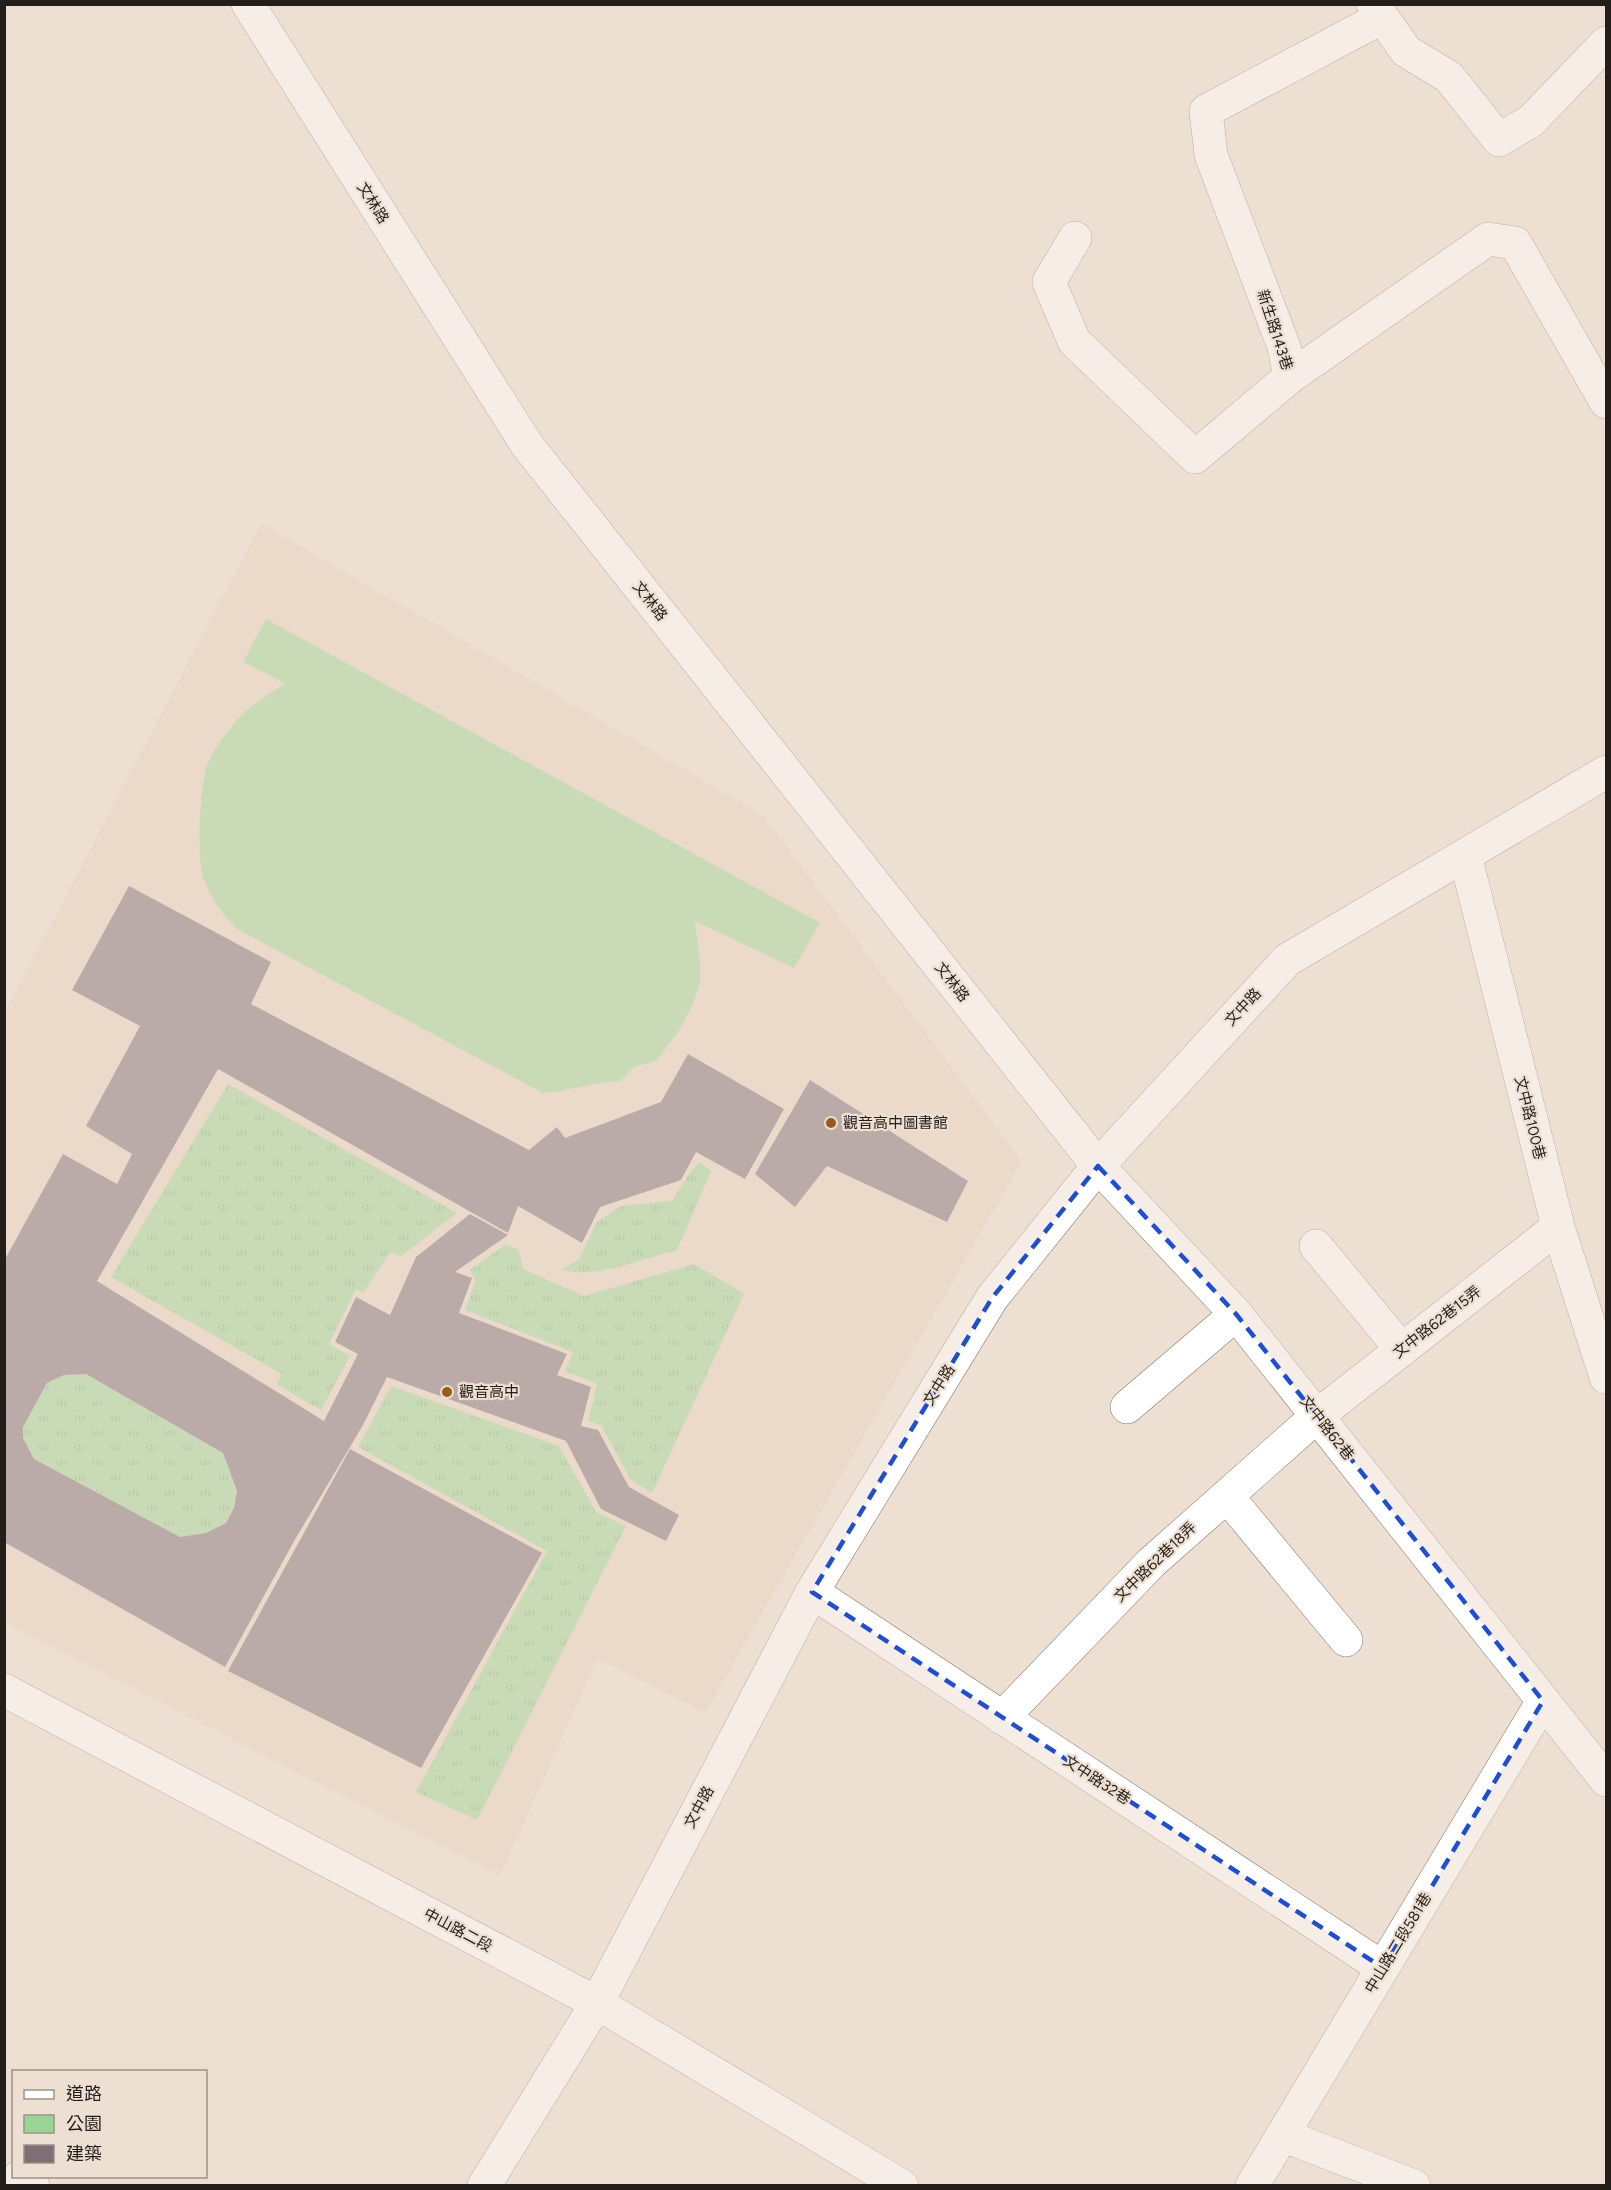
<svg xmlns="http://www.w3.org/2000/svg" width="1611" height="2190" font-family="Figtree,'Noto Sans TC',sans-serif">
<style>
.built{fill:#e8d6c1}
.grass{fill:url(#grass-tufts)}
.park{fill:#9bd595}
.building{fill:#7f6e75;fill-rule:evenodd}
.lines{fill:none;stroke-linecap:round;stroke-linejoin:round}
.minor-casing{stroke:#83786a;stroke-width:34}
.minor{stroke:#fff;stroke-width:33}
.marked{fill:none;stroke:#1d4ed8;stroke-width:4.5;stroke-dasharray:12 8;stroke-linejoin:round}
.poi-dot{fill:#955d18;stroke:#eddfd1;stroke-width:2}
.labels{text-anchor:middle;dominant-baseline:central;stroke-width:4.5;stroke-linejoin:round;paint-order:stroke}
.street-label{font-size:15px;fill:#231e19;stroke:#eddfd1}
.poi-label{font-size:15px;fill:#231e19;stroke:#eddfd1;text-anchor:start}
</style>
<defs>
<pattern id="grass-tufts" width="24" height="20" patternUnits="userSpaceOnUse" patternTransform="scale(1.5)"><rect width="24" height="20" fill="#9bd595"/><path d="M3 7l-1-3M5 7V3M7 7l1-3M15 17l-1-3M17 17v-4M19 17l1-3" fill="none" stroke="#85b680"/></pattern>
</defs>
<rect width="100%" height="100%" fill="#eddfd1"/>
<path class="built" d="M261 523 763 815 1022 1161 705 1713 598 1658 500 1876 5 1623 4 1014Z"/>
<path class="grass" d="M228 1084 457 1213 401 1256 390 1252 363 1293 356 1289 329 1344 350 1356 321 1410 276 1384 282 1374 111 1277Z
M700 1162 711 1171 677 1250C642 1259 596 1279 561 1270L579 1259 597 1222 621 1206 672 1201 691 1171Z
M506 1244 519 1250 523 1269 584 1296 694 1264 744 1294 652 1493 630 1479 601 1425 588 1421 597 1384 565 1371 573 1352 465 1310 476 1280 470 1270Z
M86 1374 223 1453 237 1491 234 1508 226 1523 206 1533 180 1537 34 1459 23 1438V1427L47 1383 64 1375Z
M391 1386 559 1446 596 1512 626 1526 477 1820 416 1792 547 1551 358 1447Z"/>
<path class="park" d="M266 619 820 923 794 968 695 921 700 963V982L694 1002 680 1029 656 1061 634 1067 620 1081C592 1082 571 1091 543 1093L237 929C223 915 211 899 204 880 196 860 200 786 207 765 212 752 223 737 232 726 246 707 266 697 285 683L243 662Z"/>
<path class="building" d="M129 886 271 962 251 1004 529 1150 557 1127 565 1138 661 1102 688 1054 784 1109 745 1179 696 1152 681 1180 600 1207 582 1243 518 1206 508 1233 218 1069 97 1281 324 1421 358 1354 335 1342 356 1297 390 1315 416 1257 470 1214 508 1235 455 1272 472 1278 459 1313 567 1354 557 1375 591 1387 581 1426 598 1430 629 1487 679 1515 666 1541 601 1509 566 1441 387 1377 363 1425 293 1543 225 1667 4 1542V1261L63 1154 117 1184 132 1154 86 1126 140 1026 72 990ZM86 1374 223 1453 237 1491 234 1508 226 1523 206 1533 180 1537 34 1459 23 1438V1427L47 1383 64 1375Z
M810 1080 968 1181 947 1222 827 1166 795 1207 755 1174Z
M350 1449 542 1553 421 1768 228 1671Z"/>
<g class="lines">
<g class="minor-casing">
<path id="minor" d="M248 4 527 445 1098 1166 1236 1314 1606 1780
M1373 4 1406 51 1449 77 1499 140 1531 121 1606 43
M1381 18 1206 111 1211 155 1284 347 1290 377 1488 239 1515 243 1606 402
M1075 238 1049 282 1074 341 1195 457 1290 377
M1465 855 1558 1227 1606 1377
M1316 1246 1402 1350
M1127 1407 1236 1314
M1227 1496 1346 1640
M812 1592 1383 1968
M4 1690 597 2003 902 2186
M1002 1718 1151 1563 1317 1416 1558 1227
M1282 2135 1414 2186
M20 2176 33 2186
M484 2186 597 2003 812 1592 992 1298 1098 1166 1287 960 1606 772
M1252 2186 1543 1701"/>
</g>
<use href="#minor" class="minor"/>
</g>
<path d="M0 0H1611V2190H0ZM1098 1166 1236 1314 1543 1701 1383 1968 812 1592 992 1298Z" fill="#eddfd1" fill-opacity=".55" fill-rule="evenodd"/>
<path class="marked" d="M1098 1166 1236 1314 1543 1701 1383 1968 812 1592 992 1298Z"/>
<g class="poi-dot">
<circle cx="831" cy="1123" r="6"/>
<circle cx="447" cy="1392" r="6"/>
</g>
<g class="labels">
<g class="street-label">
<text transform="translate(373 203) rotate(58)">文林路</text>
<text transform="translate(1275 330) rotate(72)">新生路143巷</text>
<text transform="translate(650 601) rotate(52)">文林路</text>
<text transform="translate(952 982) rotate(52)">文林路</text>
<text transform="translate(1243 1007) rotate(-47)">文中路</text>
<text transform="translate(1530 1118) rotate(76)">文中路100巷</text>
<text transform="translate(1437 1322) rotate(-38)">文中路62巷15弄</text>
<text transform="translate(939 1385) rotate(-58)">文中路</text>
<text transform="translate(1327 1428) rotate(52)">文中路62巷</text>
<text transform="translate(1155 1562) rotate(-44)">文中路62巷18弄</text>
<text transform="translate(1097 1780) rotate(33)">文中路32巷</text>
<text transform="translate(699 1807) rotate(-62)">文中路</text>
<text transform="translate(458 1930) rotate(28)">中山路二段</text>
<text transform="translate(1398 1943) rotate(-59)">中山路二段581巷</text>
</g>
<g class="poi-label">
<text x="843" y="1123">觀音高中圖書館</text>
<text x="459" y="1392">觀音高中</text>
</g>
</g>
<rect width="1611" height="2190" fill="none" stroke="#231e19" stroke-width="12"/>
<rect x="12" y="2070" width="195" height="108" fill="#eddfd1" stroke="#9c9287" stroke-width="1.5"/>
<rect x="24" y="2090" width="30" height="9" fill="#ffffff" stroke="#9c9287" stroke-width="1.5"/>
<text x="66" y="2100" font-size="18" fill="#231e19">道路</text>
<rect x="24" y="2115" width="30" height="18" fill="#9bd595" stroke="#9c9287" stroke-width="1.5"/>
<text x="66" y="2130" font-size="18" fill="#231e19">公園</text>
<rect x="24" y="2145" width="30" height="18" fill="#7f6e75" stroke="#9c9287" stroke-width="1.5"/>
<text x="66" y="2160" font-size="18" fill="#231e19">建築</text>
</svg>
